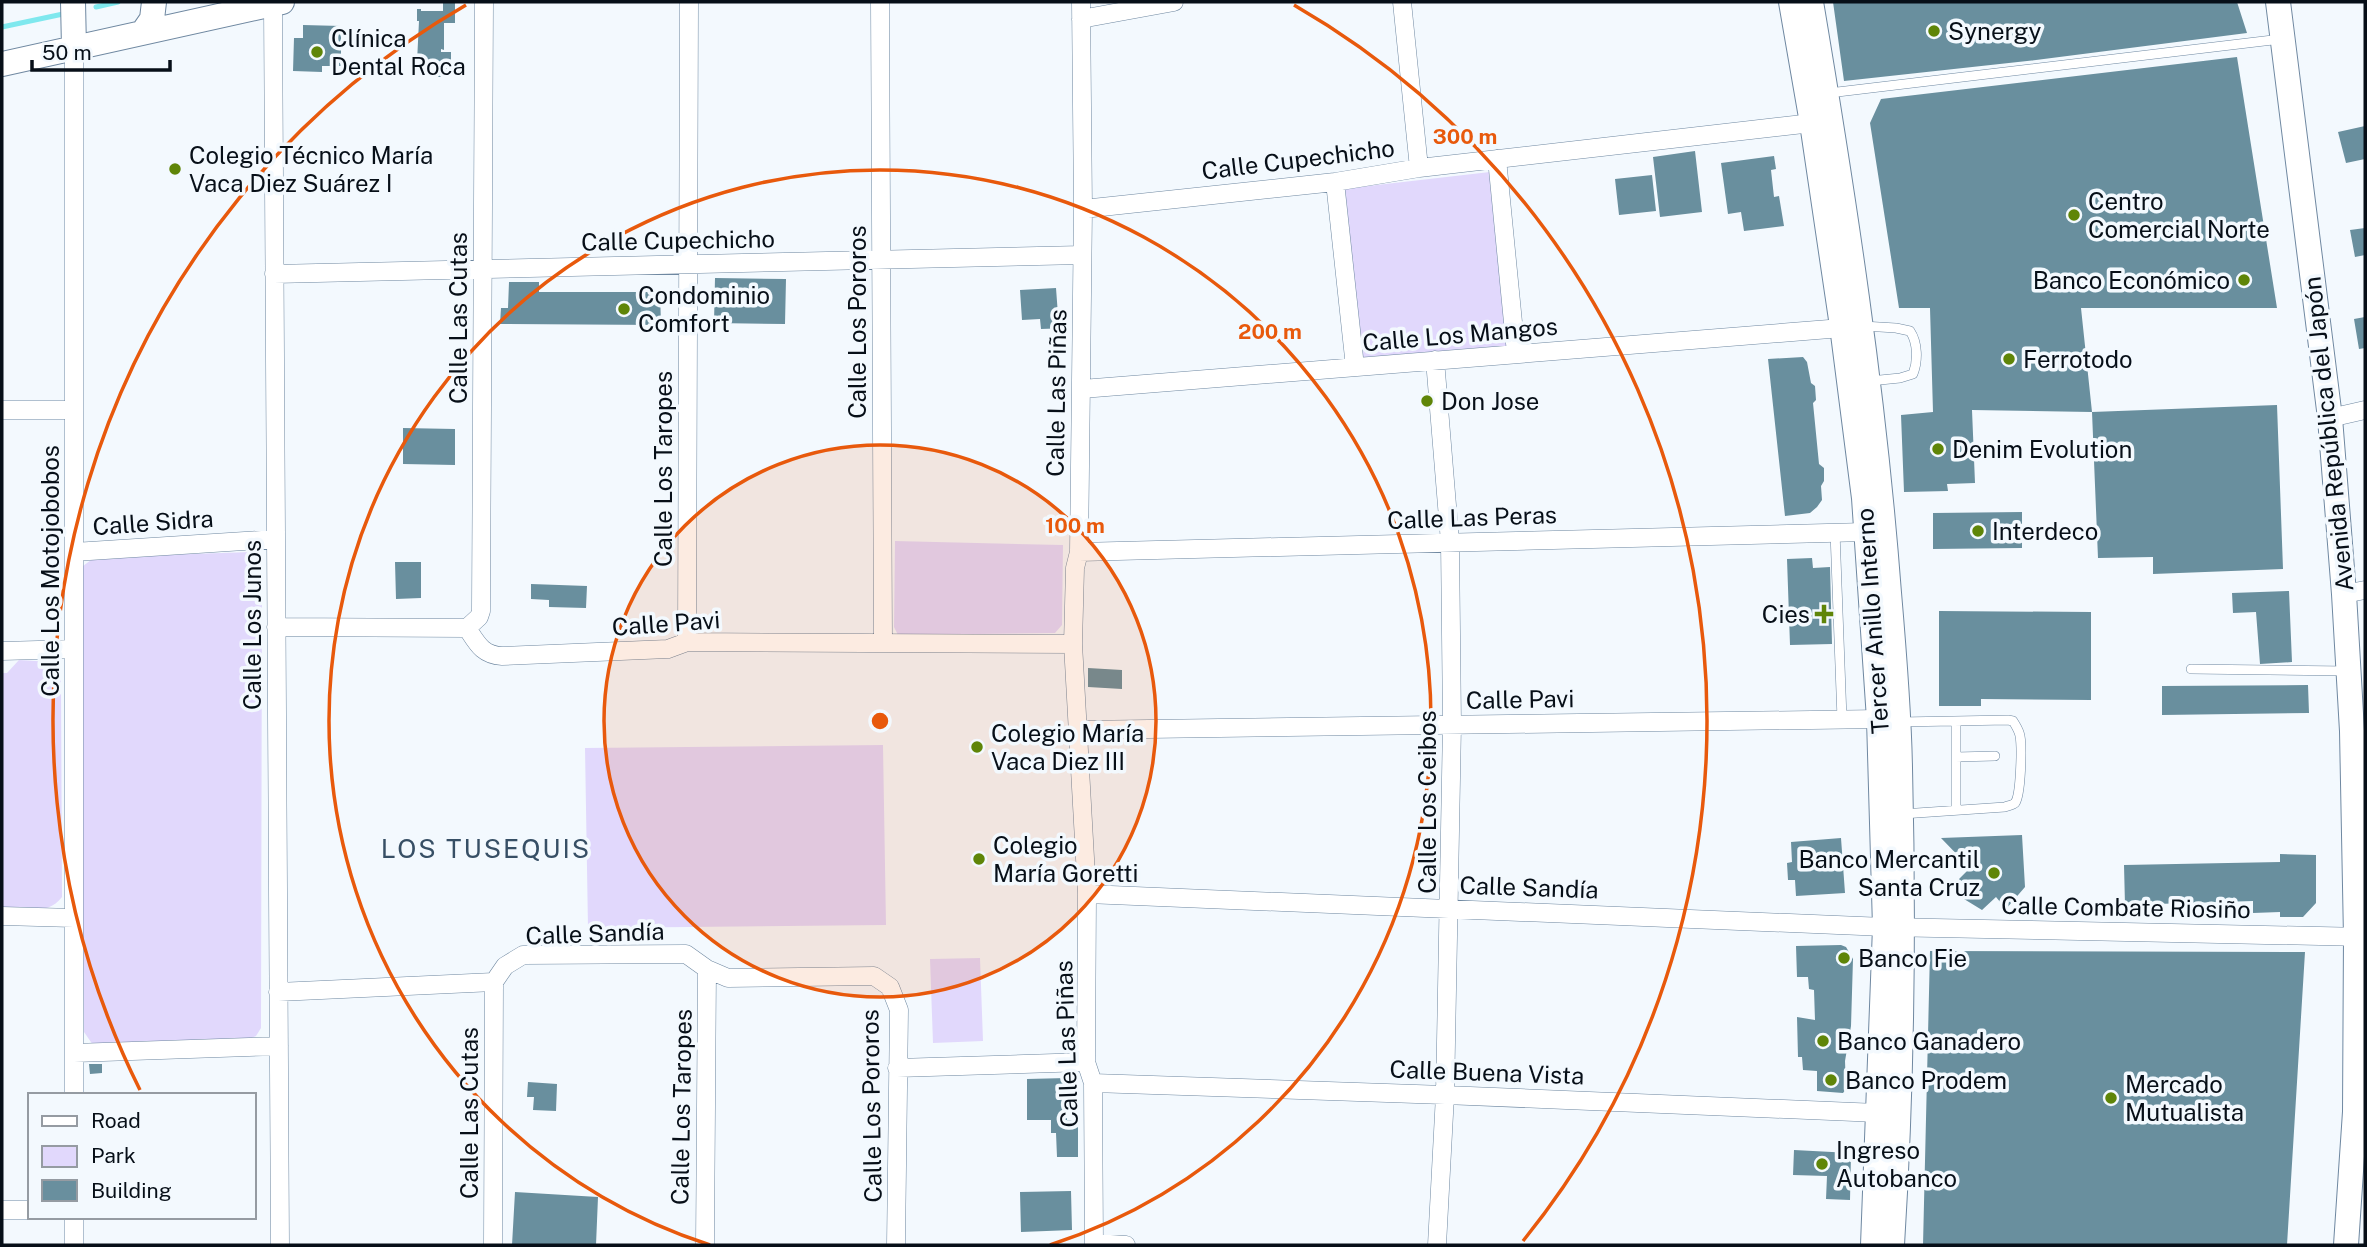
<svg xmlns="http://www.w3.org/2000/svg" width="2367" height="1247" font-family="'Public Sans',sans-serif">
<style>
.green{fill:#e1d8fc}
.lines{fill:none;stroke-linecap:round;stroke-linejoin:round}
.stream{stroke:#7fe8ee;stroke-width:5}
.building{fill:#698f9e}
.lane-casing{stroke:#6f88a1;stroke-width:10}
.street-casing{stroke:#6f88a1;stroke-width:19}
.secondary-casing{stroke:#6f88a1;stroke-width:26}
.lane{stroke:#fff;stroke-width:9}
.street{stroke:#fff;stroke-width:18}
.secondary{stroke:#fff;stroke-width:24}
.ring{fill:none;stroke:#e8590c;stroke-width:3.5}
.poi-dot{fill:#5f8508;stroke:#f3f9fe;stroke-width:2.5}
.labels{text-anchor:middle;dominant-baseline:central;stroke-width:7;stroke-linejoin:round;paint-order:stroke}
.poi-label{font-size:24px;fill:#070f18;stroke:#f3f9fe;text-anchor:start}
.street-label{font-size:24px;fill:#070f18;stroke:#f3f9fe}
.neighbourhood-label{font-size:26px;letter-spacing:2px;fill:#374f65;stroke:#f3f9fe}
.centre{fill:#e8590c;stroke:#f3f9fe;stroke-width:3.5}
.ring-label{font-size:21px;text-anchor:middle;font-weight:bold;fill:#e8590c;stroke:#f3f9fe;stroke-width:7;stroke-linejoin:round;paint-order:stroke}
</style>
<rect width="100%" height="100%" fill="#f3f9fe"/>
<path class="green" d="M1490 172 1510 346 1362 364 1342 189Z
M895 541 1063 545 1062 625 1055 633 898 635 894 627Z
M253 552 259 558 262 568 261 1028 256 1036 247 1040 93 1045 84 1032 79 569 95 557Z
M19 660 51 662 59 671 61 683 62 897C48 916 23 909 2 908V673H7Z
M883 745 886 925 588 928 585 748Z
M980 958 983 1041 933 1043 930 959Z"/>
<g class="lines">
<path class="stream" d="M96 7 118 2
M2 27 63 14"/>
</g>
<path class="building" d="M443 2H455V23H444V50L441 49V52H451V77H436V68H427V63L417 62 419 21H417V9H421V11H443Z
M1833 2H2237L2247 33 2036 60 1844 81Z
M303 25 341 26V66H322V72L293 71 294 38H303Z
M2237 57 2277 308H2081L2092 412 2277 405 2283 569 2153 574V557L2098 558 2092 412 1972 410 1975 483 1947 484 1948 491 1904 492 1901 415 1933 412 1930 308H1899L1870 123 1881 99Z
M2365 126V159L2346 163 2338 132Z
M1695 151 1702 212 1660 217 1653 157Z
M1774 156 1776 169 1771 170 1774 197 1779 196 1784 226 1744 231 1741 212 1728 214 1721 163Z
M1652 175 1656 211 1619 215 1615 179Z
M2365 228V255L2355 257 2350 230Z
M715 278 786 279 785 324 714 323Z
M509 282H539V292H660L661 325 500 324 501 308H508Z
M1056 288 1058 315 1067 314 1068 328 1041 329 1040 319 1022 320 1020 290Z
M2365 317V348L2359 349 2354 319Z
M1803 357 1807 362 1811 383 1815 386 1816 400 1813 403 1819 464 1824 468V481L1821 486 1822 500 1817 507 1810 513 1785 516 1768 359Z
M403 428 455 429V465L403 464Z
M2022 512V548L1933 549V513Z
M1812 558 1813 568 1830 567 1832 644 1790 645 1787 559Z
M395 562H421V598L396 599Z
M531 584 587 586 586 608 549 607V600L531 599Z
M2289 591 2292 662 2260 664 2256 612 2233 613 2232 593Z
M1939 611 2091 612V700L1981 699V706H1939Z
M1088 668 1122 670V689L1088 687Z
M2308 685 2309 713 2162 715V686Z
M2022 835 2025 887 2006 909 1996 897 1982 910 1964 899 1959 879 1970 868 1941 838Z
M1841 838 1845 893 1796 896 1795 880H1788L1787 863 1792 862 1791 842Z
M2280 854 2316 855V903L2303 917H2280V912L2253 913V901L2125 905 2124 865 2280 862Z
M1934 855H1944L1945 871H1935Z
M1841 945 1846 947 1853 959 1851 1026 1845 1061 1846 1089 1843 1093 1817 1091V1071L1803 1070 1802 1057H1798L1797 1017 1815 1020 1814 990 1809 989 1808 977H1797L1796 946Z
M1930 951 2305 952 2287 1245H1923Z
M89 1064H102V1073L90 1074Z
M1067 1078V1120H1078V1157H1057L1056 1133H1051V1120H1027V1079Z
M528 1082 557 1084 556 1111 533 1110 534 1097H527Z
M1794 1150 1851 1153 1850 1200 1826 1199 1827 1176 1793 1175Z
M1071 1191 1072 1230 1021 1232 1020 1192Z
M515 1192 598 1197 596 1245H512Z"/>
<g class="lines">
<g class="lane-casing">
<path id="lane" d="M1829 93 2281 39
M1863 326 1896 328 1910 331C1918 343 1918 361 1913 374L1900 378 1870 381
M1835 532 1842 719
M2191 669 2347 671
M1956 721V809
M1900 722 2008 720 2013 721C2016 726 2019 730 2020 736 2022 747 2021 795 2015 803 2013 805 2007 806 2005 807L1902 814
M1956 757 1995 756"/>
</g>
<g class="street-casing">
<path id="street" d="M880 2 883 643
M1081 2 1083 209 1079 552 1075 568 1073 644 1087 894 1086 1062 1093 1083 1094 1245
M1402 2 1419 168
M273 4 280 1245
M1081 19 1174 2
M1497 159 1516 353
M1335 182 1355 367
M1083 209 1335 182 1419 168 1812 123
M274 274 1082 255
M1435 360 1450 542 1452 725 1445 1095 1437 1245
M1082 389 1842 328
M2 410H74
M2330 418 2365 410
M74 552 276 539
M1079 552 1866 532
M2344 594 2365 590
M276 627 467 628
M467 628 479 617 481 611 484 2
M467 628C477 643 482 655 502 656L668 649 687 642 1073 644
M687 642 689 2
M2 651 74 649
M1078 730 1879 719
M1087 894 1885 927 2365 937
M2 916 74 918
M494 982 505 966 523 955 686 954 707 969 728 978 874 976 890 987 899 1010 896 1245
M278 992 494 982
M74 1053 279 1046
M897 1068 1086 1062
M1093 1083 1445 1095 1878 1113
M74 1095V48
M2 1210H30
M1094 1243 1126 1245
M74 1245V1217
M493 1245 494 982
M705 1245 707 969"/>
</g>
<g class="secondary-casing">
<path id="secondary" d="M73 2 74 48
M1791 2 1812 123 1842 326 1864 498 1879 719 1885 927 1873 1245
M1811 2C1844 198 1874 394 1889 593 1894 651 1899 710 1900 768 1904 928 1902 1086 1892 1245
M2278 2 2330 418 2344 594 2352 731 2356 937 2355 1112 2346 1245
M143 32 152 19 154 2
M2 64 282 2"/>
</g>
<use href="#lane" class="lane"/>
<use href="#street" class="street"/>
<use href="#secondary" class="secondary"/>
</g>
<circle cx="880" cy="721" r="276" fill="#e8590c" fill-opacity=".12"/>
<g class="ring">
<circle cx="880" cy="721" r="276"/>
<path d="M710 1245A551 551 0 1 1 1050 1245"/>
<path d="M140 1090A827 827 0 0 1 466 5M1294 5A827 827 0 0 1 1523 1241"/>
</g>
<g class="poi-dot">
<circle cx="1934" cy="31" r="7"/>
<circle cx="317" cy="52" r="7"/>
<circle cx="175" cy="169" r="7"/>
<circle cx="2074" cy="215" r="7"/>
<circle cx="2244" cy="280" r="7"/>
<circle cx="624" cy="309" r="7"/>
<circle cx="2009" cy="359" r="7"/>
<circle cx="1427" cy="401" r="7"/>
<circle cx="1938" cy="449" r="7"/>
<circle cx="1978" cy="531" r="7"/>
<path d="M1820.5 603.5h7v7h7v7h-7v7h-7v-7h-7v-7h7z"/>
<circle cx="977" cy="747" r="7"/>
<circle cx="979" cy="859" r="7"/>
<circle cx="1994" cy="873" r="7"/>
<circle cx="1844" cy="958" r="7"/>
<circle cx="1823" cy="1041" r="7"/>
<circle cx="1831" cy="1080" r="7"/>
<circle cx="2111" cy="1098" r="7"/>
<circle cx="1822" cy="1164" r="7"/>
</g>
<g class="labels">
<g class="poi-label">
<text x="1948" y="31">Synergy</text>
<text x="331" y="38">Clínica<tspan x="331" dy="28">Dental Roca</tspan></text>
<text x="189" y="155">Colegio Técnico María<tspan x="189" dy="28">Vaca Diez Suárez I</tspan></text>
<text x="2088" y="201">Centro<tspan x="2088" dy="28">Comercial Norte</tspan></text>
<text x="2230" y="280" text-anchor="end">Banco Económico</text>
<text x="638" y="295">Condominio<tspan x="638" dy="28">Comfort</tspan></text>
<text x="2023" y="359">Ferrotodo</text>
<text x="1441" y="401">Don Jose</text>
<text x="1952" y="449">Denim Evolution</text>
<text x="1992" y="531">Interdeco</text>
<text x="1810" y="614" text-anchor="end">Cies</text>
<text x="991" y="733">Colegio María<tspan x="991" dy="28">Vaca Diez III</tspan></text>
<text x="993" y="845">Colegio<tspan x="993" dy="28">María Goretti</tspan></text>
<text x="1980" y="859" text-anchor="end">Banco Mercantil<tspan x="1980" dy="28">Santa Cruz</tspan></text>
<text x="1858" y="958">Banco Fie</text>
<text x="1837" y="1041">Banco Ganadero</text>
<text x="1845" y="1080">Banco Prodem</text>
<text x="2125" y="1084">Mercado<tspan x="2125" dy="28">Mutualista</tspan></text>
<text x="1836" y="1150">Ingreso<tspan x="1836" dy="28">Autobanco</tspan></text>
</g>
<g class="street-label">
<text transform="translate(1298 159) rotate(-7)">Calle Cupechicho</text>
<text transform="translate(678 240) rotate(-1)">Calle Cupechicho</text>
<text transform="translate(458 318) rotate(-90)">Calle Las Cutas</text>
<text transform="translate(857 322) rotate(-90)">Calle Los Pororos</text>
<text transform="translate(1460 334) rotate(-5)">Calle Los Mangos</text>
<text transform="translate(1056 393) rotate(-89)">Calle Las Piñas</text>
<text transform="translate(2328 434) rotate(-96)">Avenida República del Japón</text>
<text transform="translate(663 469) rotate(-90)">Calle Los Taropes</text>
<text transform="translate(1472 517) rotate(-2)">Calle Las Peras</text>
<text transform="translate(153 522) rotate(-4)">Calle Sidra</text>
<text transform="translate(50 571) rotate(-90)">Calle Los Motojobobos</text>
<text transform="translate(1872 621) rotate(-94)">Tercer Anillo Interno</text>
<text transform="translate(666 623) rotate(-4)">Calle Pavi</text>
<text transform="translate(252 625) rotate(-90)">Calle Los Junos</text>
<text transform="translate(1520 699) rotate(-1)">Calle Pavi</text>
<text transform="translate(1427 802) rotate(-90)">Calle Los Ceibos</text>
<text transform="translate(1529 887) rotate(2)">Calle Sandía</text>
<text transform="translate(2126 907) rotate(1)">Calle Combate Riosiño</text>
<text transform="translate(595 933) rotate(-2)">Calle Sandía</text>
<text transform="translate(1066 1044) rotate(-92)">Calle Las Piñas</text>
<text transform="translate(1487 1072) rotate(2)">Calle Buena Vista</text>
<text transform="translate(871 1106) rotate(-91)">Calle Los Pororos</text>
<text transform="translate(681 1107) rotate(-89)">Calle Los Taropes</text>
<text transform="translate(469 1113) rotate(-90)">Calle Las Cutas</text>
</g>
<g class="neighbourhood-label">
<text x="486" y="848">LOS TUSEQUIS</text>
</g>
</g>
<circle cx="880" cy="721" r="10" class="centre"/>
<g class="ring-label">
<text x="1465" y="144">300 m</text>
<text x="1270" y="339">200 m</text>
<text x="1075" y="533">100 m</text>
</g>
<rect width="2367" height="1247" fill="none" stroke="#070f18" stroke-width="7"/>
<rect x="28" y="1093" width="228" height="126" fill="#f3f9fe" stroke="#959ba2" stroke-width="2"/>
<rect x="42" y="1116" width="35" height="10" fill="#ffffff" stroke="#959ba2" stroke-width="2"/>
<text x="91" y="1128" font-size="21" fill="#070f18">Road</text>
<rect x="42" y="1146" width="35" height="21" fill="#e1d8fc" stroke="#959ba2" stroke-width="2"/>
<text x="91" y="1163" font-size="21" fill="#070f18">Park</text>
<rect x="42" y="1180" width="35" height="21" fill="#698f9e" stroke="#959ba2" stroke-width="2"/>
<text x="91" y="1198" font-size="21" fill="#070f18">Building</text>
<path d="M32 60v10h138v-10" fill="none" stroke="#070f18" stroke-width="3.5"/>
<text x="42" y="60" font-size="21" fill="#070f18" stroke="#f3f9fe" stroke-width="5" paint-order="stroke">50 m</text>
</svg>
